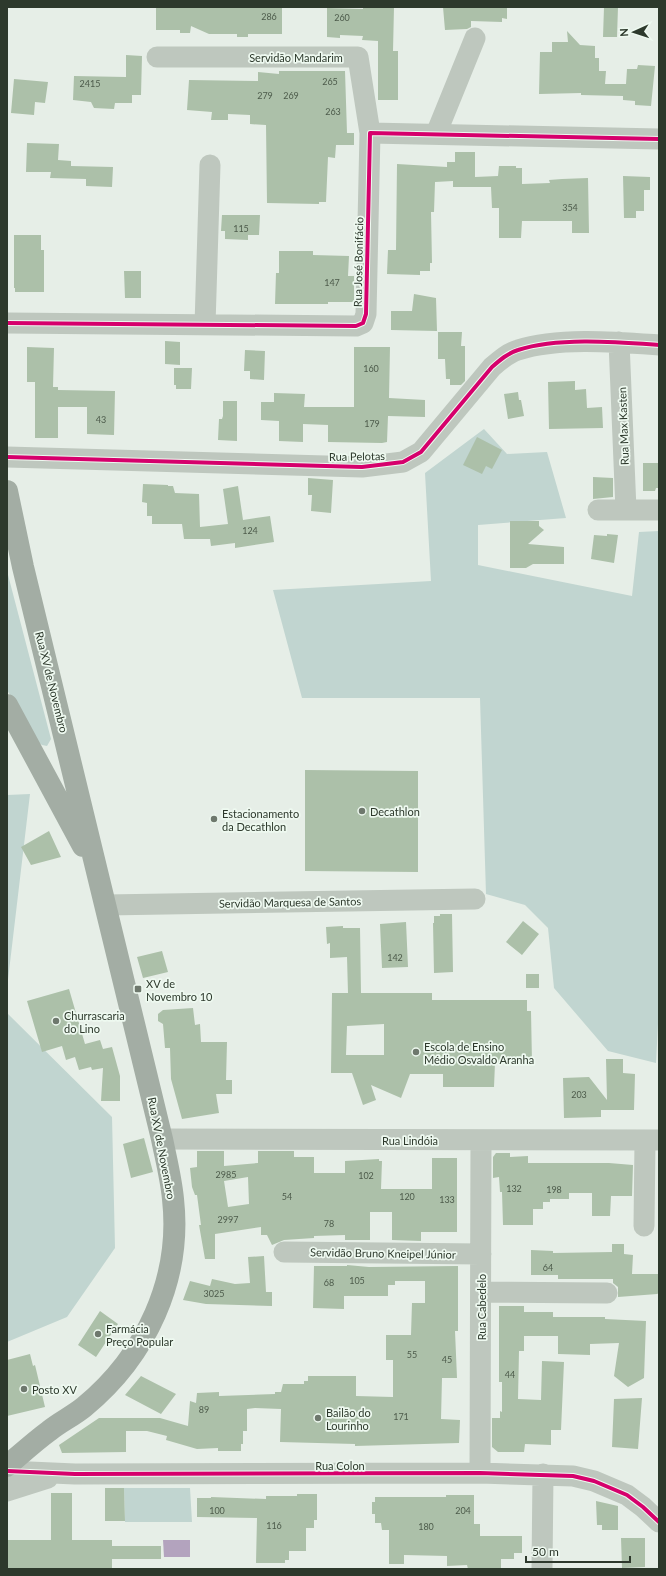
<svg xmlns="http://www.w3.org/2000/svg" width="666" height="1576" font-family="Lato,sans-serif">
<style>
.green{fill:#c1d5d0}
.water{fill:#b3a3be}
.building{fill:#acc0a9;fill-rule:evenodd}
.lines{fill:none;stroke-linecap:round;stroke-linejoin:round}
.minor{stroke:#bec7be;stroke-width:21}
.major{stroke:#a3ada4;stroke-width:22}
.cycleway-casing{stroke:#eef9f0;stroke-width:6}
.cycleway{stroke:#d6006c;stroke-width:4}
.poi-dot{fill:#6e786d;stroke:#eef9f0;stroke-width:1.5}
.labels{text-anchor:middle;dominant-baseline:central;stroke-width:3.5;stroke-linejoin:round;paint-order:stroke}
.number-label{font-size:9px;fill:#4d5b4b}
.street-label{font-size:11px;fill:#2d392c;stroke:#eef9f0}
.poi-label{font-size:11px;fill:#2d392c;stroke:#eef9f0;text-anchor:start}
</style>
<rect width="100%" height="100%" fill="#e6eee7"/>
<path class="green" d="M484 429 507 454 547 452 566 518 478 525V565L632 596 639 532 659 531V1004L656 1063 608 1051 554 988 548 928 525 905 486 894 480 698H302L273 590 431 581 425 473Z
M7 571 51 739 47 746 42 745 39 743 7 690Z
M30 794 7 988V795Z
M7 1013 112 1117 115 1248 67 1317 7 1342Z
M124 1488H190L192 1522H125Z"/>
<path class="water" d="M163 1540H190V1557H164Z"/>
<path class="building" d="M156 7 282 8V34H248V37H237V34H209L191 26 190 33H180V30H156Z
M363 7H394L393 51H398V100H378V41L362 40 363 36 340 35V38L327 37V8L363 9Z
M443 7H507V19L502 18V22L471 21V27L467 29 445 30Z
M604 7H618L617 37H603Z
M567 31 580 45 595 46V58H599V71H606L605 84H626L627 69H637L638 65 655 66 651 106 635 105V101L623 100V96L581 95V93L539 94 540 52H552V42H568Z
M126 55 142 56 141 95H132V103H115L114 109 94 108 91 102 73 100 74 76 126 77Z
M279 71H345L347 133H354V145H336L335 158 328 157 326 202H319V204L267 203 266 125 250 124V115L228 114V120H211L212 112 187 110 189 80 258 81V72L279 74Z
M14 79 48 82 45 103 35 102 34 115 11 113Z
M27 143 59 144 58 160 71 161V166L113 167 112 187 86 186V179L50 178 51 172H26Z
M455 152H475V177L498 176 499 166H516V168H522V184L550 183 549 180 562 179 588 178 589 233H572V221H522L521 238H499V208H492L491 187H453V181L435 182 434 212H431L432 263H430V271H420V275L387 274 388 250H396L397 164 447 167V162H455Z
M623 176 650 177V190H644V211H636V218H624Z
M222 215H260L259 235H248V240L225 239V231H221Z
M14 235H41V250H44V292H15V288H14Z
M279 251H313V255L349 256 348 276H354V302H328V304H275L276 273H279Z
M124 271H141V298H125Z
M414 294 436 298 437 331 391 330V311H412Z
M438 332H462L461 346H465V381L461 385H450V379H446L445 359H438Z
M165 341 180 342V365L165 364Z
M27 347 54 348 53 387H58V390L115 391 114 435 87 434V407H58V438H35V382H27Z
M354 347H390L389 398 425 400V417L388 416 387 442 382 443 328 442V425L303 424V442L279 441V421L261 420V402H274V393L305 394 304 407H354Z
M245 350 265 351 264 380 250 379V371H244Z
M174 368H192L191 389H176V385H174Z
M575 381V390L586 389 587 408 602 407 603 428 549 429 548 382Z
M518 392 519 400H521L524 416 508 419 504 394Z
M223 401H237V441L218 440 219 419H222L223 416Z
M477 437 502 450 492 469 486 466 482 474 463 465Z
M643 463H659V488H656L655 491H643Z
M593 477 613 478V497L593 499Z
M308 478 333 480 331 513 311 511 312 495H308Z
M143 484 168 485V486H173L175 493 199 494 200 527 228 524 223 489 238 486 243 520 270 516 274 542 235 548V543L211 546 210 539H184L182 524H152V516H147V503L142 502Z
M510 521H539V526L544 530 528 544 564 547V564H533L526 568H510Z
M607 534 618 535 614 563 591 559 594 535 607 536Z
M305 770 418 771V872L305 871Z
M49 831 61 857 31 865 21 847Z
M440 914H452L453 972 434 973 433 923H434V916H440Z
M523 921 539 934 522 955 506 942Z
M406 922 408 967 382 968 380 924Z
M343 926V928H360L361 993H432V1000H527V1011H531L532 1063H495L494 1087H443V1074H410L401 1098 371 1085 376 1100 363 1105 352 1073H331L332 993H348L347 957 330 958V943L327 944 326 927ZM384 1024V1055H346L347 1026Z
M162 951 168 972 143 978 137 957Z
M526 974H539V988H526Z
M69 989 85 1044 100 1040 103 1049 112 1047 120 1076V1101H101L103 1068 92 1070 91 1067 79 1070 75 1057 66 1060 62 1046 42 1052 27 1001Z
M193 1008 195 1025 200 1024 201 1042H227L226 1080H232V1094H216L219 1113 182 1119 171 1079 170 1048H165L163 1024 158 1021V1014L163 1010Z
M606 1059H623V1073L635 1074 634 1110H601V1117L564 1118 563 1078 589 1077 607 1100Z
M144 1138 153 1172 131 1178 123 1144Z
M197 1151H224V1166L258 1163V1151H294V1157H314V1173H345V1161L379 1159V1161H382L381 1189H432V1158H457V1232H421V1241L392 1240V1212H370V1240H345V1235L314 1236V1238L284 1240 272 1245 267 1235H261V1227L215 1234V1259H205L199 1225H201L197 1195H195L192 1187 190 1168 197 1167ZM248 1177 249 1204 228 1207 224 1181Z
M496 1153H510V1157L528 1156V1163H609L633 1165 632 1196H611L610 1216H592V1193H569V1199H550V1202H543V1209H533V1225H503L502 1192H500L499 1177 493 1178V1157Z
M612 1244H624V1254L633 1255 632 1274H659V1293L657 1294 618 1297V1287L613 1283V1279H558V1275H531V1250L553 1251V1253L612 1252Z
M264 1256 266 1292H272V1306L206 1304 183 1300 190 1281 210 1286 212 1279 235 1284 250 1283 248 1257Z
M347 1265 369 1267 458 1266V1331H455L457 1378H442L441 1419 460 1420 459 1443 355 1446V1444L280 1442 281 1409 255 1408 247 1409V1431H243V1444H241V1451H218V1448L197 1449 166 1440 167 1436 147 1431H126V1452L62 1453 59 1445 99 1418H160L188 1426 190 1401 196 1403 197 1393 219 1392V1396L275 1394V1392H281L283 1384H304V1381H308V1376H356V1396L393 1397V1360H386V1335H411L412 1303H425V1281H395V1285H388V1296H344V1309L313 1308 314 1266H347Z
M499 1306H524V1312H553V1317H605V1319L646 1321 644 1378 628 1387 614 1376 619 1343 590 1344V1355L558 1354V1336H524V1351H519L518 1399 541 1400 542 1361 564 1362 561 1430H551V1445L525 1444 524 1452H498L492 1447V1418H500V1411L502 1412V1382H499Z
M100 1311 118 1324 96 1357 78 1345Z
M30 1354 33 1366 35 1365 45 1407 7 1416V1360Z
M141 1376 176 1394 161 1414 125 1395Z
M642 1398 638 1449 612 1447 614 1399Z
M105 1488H124L125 1521H105Z
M51 1493H72V1540H112V1546H161V1559H112V1568L7 1569V1540H51Z
M297 1494H317V1520H314V1528H306V1551H289V1560H285V1563H256L257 1518 197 1517V1498H211V1497L266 1499V1496H297Z
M446 1495H474V1524H480V1536H522V1553H514V1559H501V1569H468L467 1565 447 1566V1556L404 1555V1564H389V1530H382L381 1523H375V1514H372V1502H375V1497H446Z
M596 1501 618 1506V1530H602V1525H597Z
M621 1538H645V1567L622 1568Z"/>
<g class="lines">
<path class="minor" d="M157 57H358L370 133
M436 134 475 38
M7 323 356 326 363 323 366 314 370 133 659 139
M205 325 210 165
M619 342 626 510
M7 457 362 467 403 462 421 452 492 367C500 360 508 353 518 350 558 337 617 342 659 345
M598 510H659
M106 905 475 899
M162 1139 659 1140
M644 1226 645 1141
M284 1252 481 1254
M481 1292 607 1293
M7 1471 75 1474 480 1473 573 1476 594 1481 627 1495 643 1507 659 1522
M480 1473 481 1140
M7 1491 48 1478
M542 1569 543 1474"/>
<path class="major" d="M7 491 23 567 162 1139C166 1159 171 1178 173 1199 182 1279 146 1356 84 1407 73 1416 60 1422 49 1431 34 1442 21 1454 7 1466
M7 705 83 846"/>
<g class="cycleway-casing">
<path id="cycleway" d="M7 323 356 326 363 323 366 314 370 133 659 139
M7 457 362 467 403 462 421 452 492 367C500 360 508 353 518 350 558 337 617 342 659 345
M7 1471 75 1474 480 1473 573 1476 594 1481 627 1495 643 1507 659 1522"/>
</g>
<use href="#cycleway" class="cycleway"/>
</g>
<g class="poi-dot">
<circle cx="362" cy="811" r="4"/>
<circle cx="214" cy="819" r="4"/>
<rect x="134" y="985" width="8" height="8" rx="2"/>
<circle cx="56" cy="1021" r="4"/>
<circle cx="416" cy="1052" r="4"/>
<circle cx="98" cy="1334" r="4"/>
<circle cx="24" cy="1389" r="4"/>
<circle cx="318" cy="1418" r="4"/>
</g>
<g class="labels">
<g class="number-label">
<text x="269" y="16">286</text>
<text x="342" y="17">260</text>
<text x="330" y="81">265</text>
<text x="90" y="83">2415</text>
<text x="265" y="95">279</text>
<text x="291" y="95">269</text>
<text x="333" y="111">263</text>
<text x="570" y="207">354</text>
<text x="241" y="228">115</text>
<text x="332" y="282">147</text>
<text x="371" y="368">160</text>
<text x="101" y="419">43</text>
<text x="372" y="423">179</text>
<text x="250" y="530">124</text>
<text x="395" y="957">142</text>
<text x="579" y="1094">203</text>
<text x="226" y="1174">2985</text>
<text x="366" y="1175">102</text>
<text x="514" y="1188">132</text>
<text x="554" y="1189">198</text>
<text x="287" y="1196">54</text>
<text x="407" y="1196">120</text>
<text x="447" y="1199">133</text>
<text x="228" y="1219">2997</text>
<text x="329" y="1223">78</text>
<text x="548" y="1267">64</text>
<text x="357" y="1280">105</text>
<text x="329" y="1282">68</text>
<text x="214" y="1293">3025</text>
<text x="412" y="1354">55</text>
<text x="447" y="1359">45</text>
<text x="510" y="1374">44</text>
<text x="204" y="1409">89</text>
<text x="401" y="1416">171</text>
<text x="217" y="1510">100</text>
<text x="463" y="1510">204</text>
<text x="274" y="1525">116</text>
<text x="426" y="1526">180</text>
</g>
<g class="street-label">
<text x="296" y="57">Servidão Mandarim</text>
<text transform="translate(358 262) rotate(-89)">Rua José Bonifácio</text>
<text transform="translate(623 426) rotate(-92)">Rua Max Kasten</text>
<text transform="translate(357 456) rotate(-1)">Rua Pelotas</text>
<text transform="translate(52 682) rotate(76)">Rua XV de Novembro</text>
<text transform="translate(290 902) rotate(-1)">Servidão Marquesa de Santos</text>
<text x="410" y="1140">Rua Lindóia</text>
<text transform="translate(162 1148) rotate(79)">Rua XV de Novembro</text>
<text transform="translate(383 1253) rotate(1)">Servidão Bruno Kneipel Júnior</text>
<text transform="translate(481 1307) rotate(-90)">Rua Cabedelo</text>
<text x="340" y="1465">Rua Colon</text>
</g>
<g class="poi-label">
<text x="370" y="811">Decathlon</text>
<text x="222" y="813">Estacionamento<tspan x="222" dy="13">da Decathlon</tspan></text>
<text x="146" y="983">XV de<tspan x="146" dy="13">Novembro 10</tspan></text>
<text x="64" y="1015">Churrascaria<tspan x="64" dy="13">do Lino</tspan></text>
<text x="424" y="1046">Escola de Ensino<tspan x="424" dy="13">Médio Osvaldo Aranha</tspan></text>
<text x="106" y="1328">Farmácia<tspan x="106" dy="13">Preço Popular</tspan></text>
<text x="32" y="1389">Posto XV</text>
<text x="326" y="1412">Bailão do<tspan x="326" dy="13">Lourinho</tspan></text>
</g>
</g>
<rect width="666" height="1576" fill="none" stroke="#2d392c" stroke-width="16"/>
<g transform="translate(634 32) rotate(267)" stroke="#eef9f0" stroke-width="3" paint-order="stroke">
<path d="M0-3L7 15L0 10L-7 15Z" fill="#2d392c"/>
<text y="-6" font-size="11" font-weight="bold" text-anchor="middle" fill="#2d392c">N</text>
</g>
<path d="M526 1556v6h104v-6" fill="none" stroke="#2d392c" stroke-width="2"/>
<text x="532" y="1556" font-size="12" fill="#2d392c" stroke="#eef9f0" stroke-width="3" paint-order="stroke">50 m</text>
</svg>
